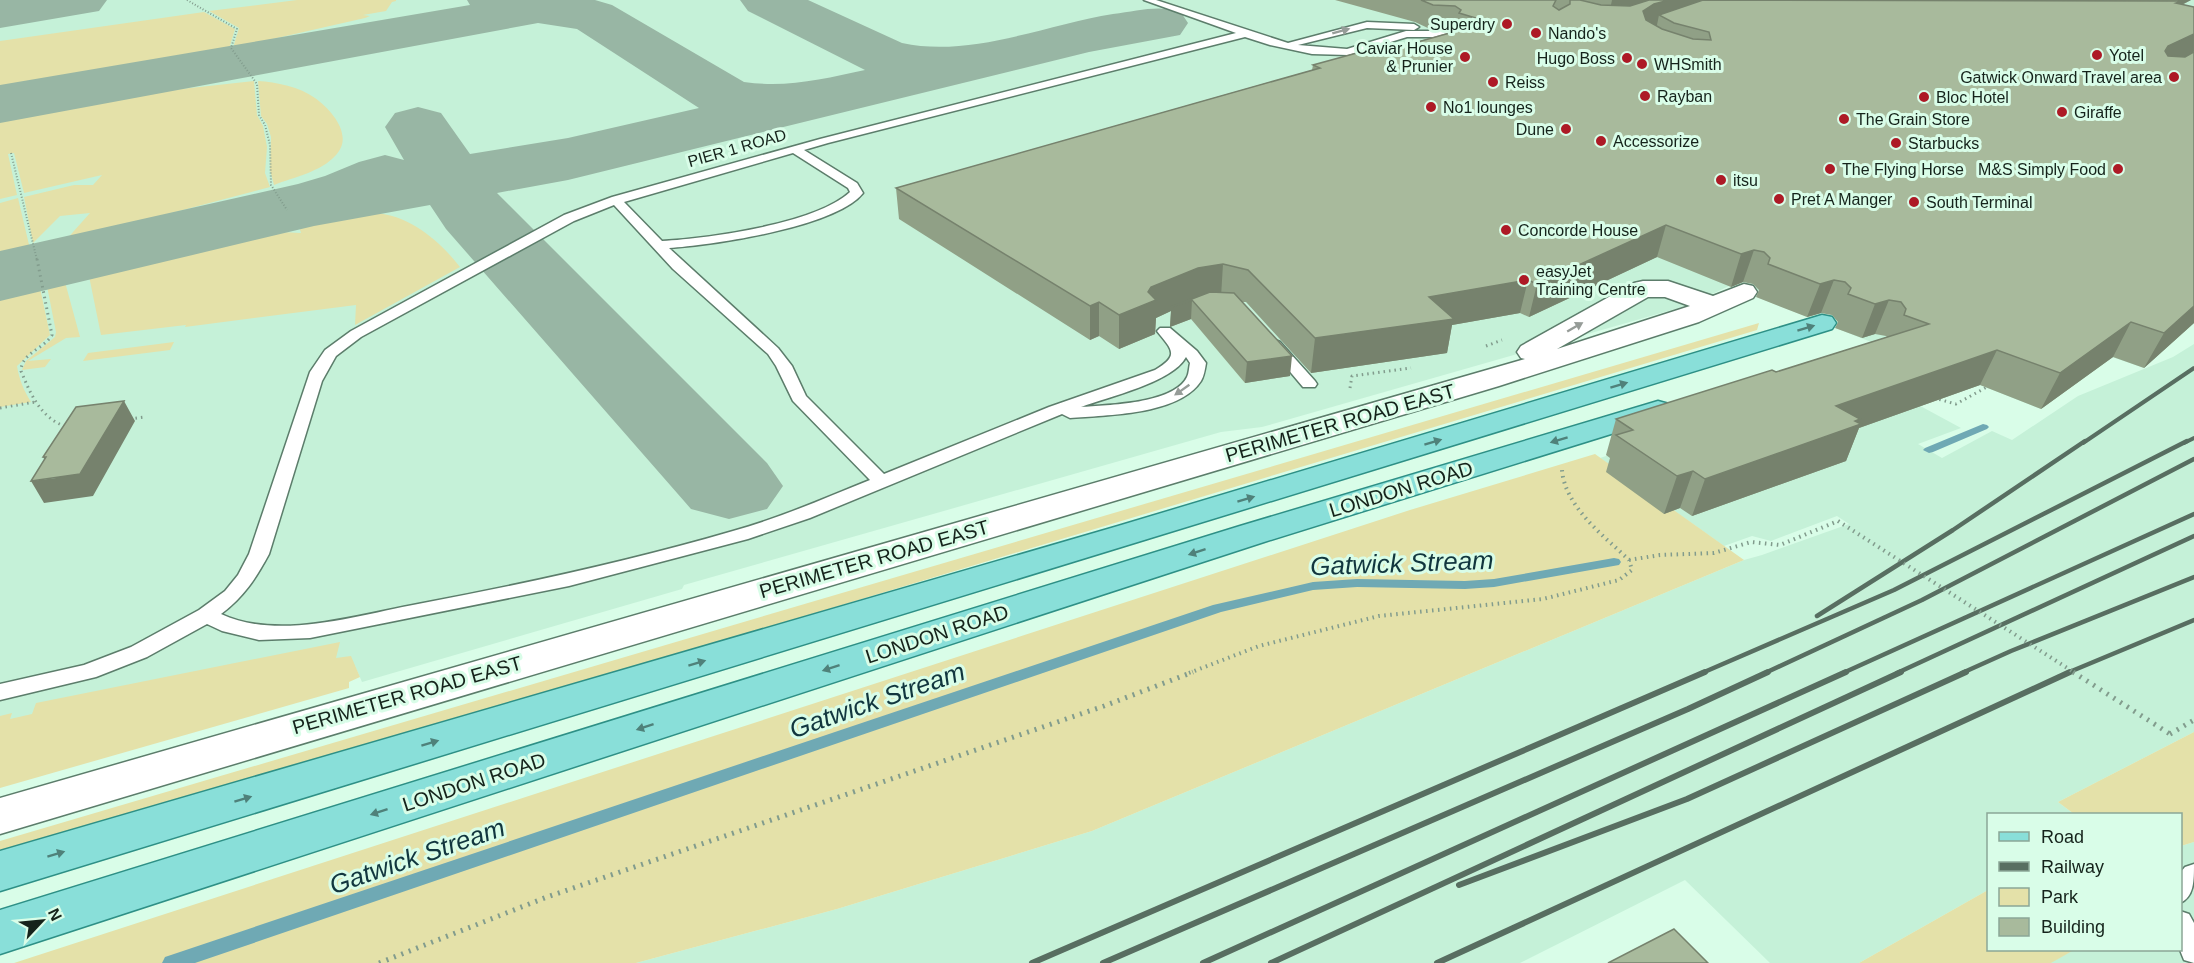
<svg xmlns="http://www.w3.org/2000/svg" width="2194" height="963" font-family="Arial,sans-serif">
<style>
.built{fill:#c5f1d8}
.green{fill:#e4e1a9}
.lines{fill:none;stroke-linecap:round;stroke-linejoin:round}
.stream{fill:#6fa9b4;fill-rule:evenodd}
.taxiway{fill:#98b6a4;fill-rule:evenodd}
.lane-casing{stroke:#5c7d6b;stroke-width:3}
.street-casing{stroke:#5c7d6b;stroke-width:3}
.primary-casing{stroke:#2e9086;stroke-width:3}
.path-far3{stroke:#829c8d;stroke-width:2;stroke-dasharray:1 2;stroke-linecap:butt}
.path-far2{stroke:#829c8d;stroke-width:3;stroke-dasharray:1.5 4;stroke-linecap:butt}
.path-far1{stroke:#829c8d;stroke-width:4;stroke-dasharray:1.5 4.5;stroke-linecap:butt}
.path{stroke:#829c8d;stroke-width:5;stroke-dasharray:2 6;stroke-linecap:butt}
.lane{fill:#fff;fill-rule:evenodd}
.street{fill:#fff;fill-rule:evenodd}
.primary{fill:#89dfd9;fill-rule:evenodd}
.rail-far2{stroke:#586e61;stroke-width:4}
.rail-far1{stroke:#586e61;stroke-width:4.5}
.rail{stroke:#586e61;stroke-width:6}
.path-bridge-far1{stroke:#829c8d;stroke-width:4;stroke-dasharray:1.5 4.5;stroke-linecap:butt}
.path-bridge{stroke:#829c8d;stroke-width:5;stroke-dasharray:2 6;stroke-linecap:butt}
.wall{fill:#90a086}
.shaded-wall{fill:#76826d}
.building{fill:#a8ba9c;stroke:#76826d;stroke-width:1.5}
.oneway{fill:#969c98}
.oneway2{fill:#4f817a}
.poi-dot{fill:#ad1a26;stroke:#d9fde8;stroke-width:2}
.labels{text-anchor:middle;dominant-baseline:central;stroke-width:6;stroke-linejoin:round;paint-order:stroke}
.far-poi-label{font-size:16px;fill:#15231b;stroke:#d9fde8;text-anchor:start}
.far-street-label{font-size:16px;fill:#15231b;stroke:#d9fde8}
.street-label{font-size:20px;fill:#15231b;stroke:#d9fde8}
.near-water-label{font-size:26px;font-style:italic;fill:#11363e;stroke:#d9fde8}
</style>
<rect width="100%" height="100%" fill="#d9fde8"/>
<path class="built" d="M0 0H2194V322L2144 368 2112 357 2041 409 1729 286 1689 305 1262 427 1221 432 684 585 682 589 362 682 355 666 0 761Z
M2194 344V732L2058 802 2074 814H1988V890L1859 963H1770L1685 880 1520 963H636L837 909 1092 831 1744 560 1762 555 1849 524 1837 516 1771 541 1752 536 1724 546 1600 458 1759 405 1863 375 1961 428 1918 444 1942 458 1992 431 2012 440 2078 396 2173 357Z
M2194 842V963H2050L2073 950H2180L2181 846Z"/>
<path class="green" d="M297 0H396V1L392 2 386 11 363 15 370 16 365 18 233 48 239 28 209 11Z
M204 12 235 29 229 49 126 68 0 86V41Z
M254 81 257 115 263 126 267 147 265 173 270 187 65 241 90 213 60 216 33 243 24 197 74 185H93L102 175 24 193 14 153 8 154 17 195 0 199V117L163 91Z
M258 81C276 82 300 87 315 98 332 110 354 136 336 155 321 172 294 177 274 185L270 170 271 137 267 124 261 116Z
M18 198 30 249 0 256V203Z
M375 213C409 215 439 240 460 267L355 325 356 305 185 327 186 325 101 335 89 276 258 236 280 232 301 233 299 226Z
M65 282 80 337 66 338 28 361 51 359 45 367 22 370 26 361 55 337 56 332 47 286Z
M40 288 50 335 17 366C19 379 24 391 31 402L0 407V297Z
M1759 323 1757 330 0 858V841Z
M174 342 170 350 83 361 88 353Z
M1595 454 1744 560 1092 831 837 909 636 963H14L1410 510Z
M340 642 336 658 351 656 360 677 349 682V688L0 788V716L12 713 10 719 32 714 36 703Z
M2194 732V842L2181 846 2180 814H2074L2058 802Z
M1988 890V950H2074L2051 963H1859Z"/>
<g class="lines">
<path class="stream" d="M1983 424 1987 425 1989 427 1987 429 1933 452 1929 453 1923 450 1925 448Z
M1614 558 1619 559 1621 562 1619 565 1494 587 1465 589 1357 587 1313 590 1221 612 195 963H162L165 957 171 955 1213 605 1313 582 1357 579 1465 581 1494 579Z"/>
<path class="taxiway" d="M0 0H107L99 11 0 28Z
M467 0H595L612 5 744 82C787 88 824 79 865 70L748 11 740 0H808L902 43C970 58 1045 25 1113 14 1137 11 1156 5 1180 11L1188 23 1180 35 1089 52 568 180 497 193 767 463 783 486 767 509 729 519 691 509 446 229 430 205 314 226 0 301V251L298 184 325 176 359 162 385 155 404 160 385 127 395 113 418 107 441 113 470 154 568 138 699 108 577 29 538 23 0 123V85L470 5Z"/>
<g class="lane-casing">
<path id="lane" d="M1144 0H1156L1288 43 1367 22 1414 24 1419 27 1414 30 1367 28 1298 45 1347 49 1406 31H1450L1455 34 1450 37H1407L1348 55 1312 54 1270 45 1245 37 828 143 804 150 857 183 863 193C836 227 713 245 669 248L778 348 792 366 806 396 884 474 1049 407 1155 370C1180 355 1172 350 1157 331L1160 328H1170L1197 351 1206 363C1205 369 1204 376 1201 381 1179 415 1107 415 1070 418L1062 414 810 518 748 539 569 586 310 638 259 640 222 631 207 624 147 657 96 677 0 700V684L84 665 131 647 199 610 225 591 238 575 249 554 310 372 325 350 351 331 564 215 612 197 820 139 1236 33ZM793 153 848 188 850 192C815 224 710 238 662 241L624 202ZM614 205 673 269 768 354 776 366 793 401 870 480C825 498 780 518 733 531 630 561 524 584 418 604 358 615 278 641 221 614 244 597 256 578 269 554L322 381 336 356 361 337 574 221ZM1186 357 1190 363C1189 367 1189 373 1187 377 1174 404 1107 405 1081 407 1108 397 1173 382 1186 357Z
M1275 340 1280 342 1315 381 1317 384 1315 387H1303L1270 348 1267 345Z
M2194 864C2194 881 2194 897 2180 903V873L2185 867Z
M2180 911 2189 914 2194 923V963L2184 960 2180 950Z"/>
</g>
<g class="street-casing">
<path id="street" d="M1643 281H1668L1713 296 1744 284 1753 286 1757 292 1753 298 1699 322 1499 386 0 834V798L1525 359 1521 358 1517 352 1521 346 1634 283ZM1648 297H1665L1690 306 1557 349Z"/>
</g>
<g class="primary-casing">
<path id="primary" d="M1822 315 1832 317 1836 323 1832 329 0 891V851L1118 526Z
M1658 401 1669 404 1673 410 1669 416 1264 542 0 954V910L1240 526Z"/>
</g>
<path class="path-far3" d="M187 0 237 29 231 48 257 84 259 115 265 125 270 145 271 185 287 210
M11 153 37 260"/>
<path class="path-far2" d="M37 259 52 335C44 349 21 353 21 371 31 395 40 417 66 427
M1486 346 1502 340
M1350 388 1352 376 1411 368
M1934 398 1956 404 1987 387
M0 408 35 402
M130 419 145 417"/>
<path class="path-far1" d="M1629 560 1660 555 1714 553 1751 542 1780 545 1838 521
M1189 673 1259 646 1379 616 1543 599 1619 580 1632 570 1629 560C1604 536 1565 507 1562 470"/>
<path class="path" d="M2170 734 2194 720
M379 963 547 897 1104 706 1193 672"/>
<use href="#lane" class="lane"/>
<use href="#street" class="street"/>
<use href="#primary" class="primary"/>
<path class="rail-far2" d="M2083 443 2194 368
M2184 443 2194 438"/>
<path class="rail-far1" d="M1817 616 1953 530 2085 441
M1702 673 1894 590 2187 441
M1765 673 1922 600 2194 459
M1843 673 2194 514
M1897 673 2194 536
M1962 673 2011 651 2194 577
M2067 673 2194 620"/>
<path class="rail" d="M1459 885 1687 799 1966 672
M1032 963 1705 672
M1103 963 1688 709 1768 672
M1203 963 1846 672
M1271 963 1901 672
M1437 963 2070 672"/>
<path class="path-bridge-far1" d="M1838 521 2075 673"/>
<path class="path-bridge" d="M2073 672 2170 734"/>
</g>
<path class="wall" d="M1335 0H2191L2182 5 2194 7V323L2144 368 2113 357 2041 409 1980 385 1859 428 1846 461 1692 516 1680 508 1664 514 1606 472 1610 458 1606 455 1616 419 1776 372 1887 337 1886 336 1875 334 1862 338 1835 328 1838 322 1832 315 1821 313 1807 317 1756 297 1759 290 1753 284 1743 282 1731 287 1657 257 1529 317 1520 313 1452 325 1447 353 1311 373 1246 302H1242L1290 376 1245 383 1191 319 1170 327 1171 311 1156 318 1155 334 1119 349 1099 336 1090 340 899 219 896 188 1312 70 1313 65 1375 54 1454 31 1451 29H1430L1415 22Z"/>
<path class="shaded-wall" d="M1612 0H1736L1659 15 1657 25 1648 28 1608 19Z
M2178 0H2191L2179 6 2170 24Z
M2194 34V51L2193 53 2153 76 2168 46Z
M1666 225 1657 257 1529 317 1537 284Z
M1754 250 1743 282 1731 287 1741 254Z
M1223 264 1221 297 1192 300 1191 319 1170 327 1171 311 1156 318 1155 334 1119 349V315L1148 292 1151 287 1198 268Z
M1528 280 1520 313 1452 325 1447 353 1311 373 1315 338 1429 297Z
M1834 280 1821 313 1807 317 1820 284Z
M1889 300 1875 334 1862 338 1875 304Z
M1099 302V336L1090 340V306Z
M2194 306V323L2144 368 2164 333Z
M2131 322 2113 357 2041 409 2060 373Z
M1997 350 1980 385 1859 428 1846 461 1692 516 1705 479 1836 406Z
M1292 356 1290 376 1245 383 1247 362Z
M124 401 135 421 93 496 44 503 31 481 56 478 43 457H46Z
M1693 471 1680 508 1664 514 1677 476Z"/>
<path class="building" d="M1421 0H1556L1553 6 1559 10 1570 4V0H1580L1601 5 1630 6 1649 0H1669L1654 4 1643 11 1646 20 1662 29 1693 39 1711 40 1709 32 1674 23 1659 15 1703 0 2182 1 2176 3 2194 7V34L2168 46 2165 51 2168 56 2185 57 2194 52V306L2164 333 2131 322 2060 373 1997 350 1836 406 1860 419 1855 421 1861 424 1705 479 1693 471 1677 476 1616 435 1633 430 1616 419 1772 370 1776 372 1929 324 1904 315 1906 309 1901 302 1889 300 1875 304 1848 294 1851 288 1845 282 1834 280 1820 284 1768 264 1770 258 1764 252 1754 250 1741 254 1666 225 1537 284 1528 280 1429 297 1454 319 1315 338 1248 270 1223 264 1198 268 1151 287 1148 292 1156 300 1119 315 1099 302 1090 306 896 188 1320 68 1313 65 1364 51 1375 54 1489 22 1459 13 1461 10 1455 6 1433 5Z
M1210 292 1234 293 1292 356 1247 362 1192 300 1171 307Z
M124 401 80 474 31 481 46 457H43L76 407Z
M1674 929 1708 963H1608Z"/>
<defs><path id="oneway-solid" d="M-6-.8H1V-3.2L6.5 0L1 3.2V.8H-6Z" transform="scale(1.5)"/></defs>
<g class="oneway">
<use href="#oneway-solid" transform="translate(1341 31) rotate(-15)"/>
<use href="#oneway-solid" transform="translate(1575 327) rotate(-30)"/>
<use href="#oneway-solid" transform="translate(1182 390) rotate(145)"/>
</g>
<g class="oneway2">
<use href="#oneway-solid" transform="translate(1806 328) rotate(-17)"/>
<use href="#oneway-solid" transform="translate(1619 385) rotate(-17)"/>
<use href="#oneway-solid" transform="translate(1559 440) rotate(163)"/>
<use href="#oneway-solid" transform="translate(1433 442) rotate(-17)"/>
<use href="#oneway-solid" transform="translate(1246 499) rotate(-17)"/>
<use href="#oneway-solid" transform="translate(1197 552) rotate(162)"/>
<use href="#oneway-solid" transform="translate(697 663) rotate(-17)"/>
<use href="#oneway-solid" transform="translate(831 668) rotate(162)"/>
<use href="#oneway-solid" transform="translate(645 727) rotate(162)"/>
<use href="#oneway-solid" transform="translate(430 743) rotate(-17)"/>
<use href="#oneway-solid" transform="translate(243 799) rotate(-17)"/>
<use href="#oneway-solid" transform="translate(379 812) rotate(162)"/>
<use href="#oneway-solid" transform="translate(56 854) rotate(-17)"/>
</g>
<g class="poi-dot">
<circle cx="1507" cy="24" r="6"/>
<circle cx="1536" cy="33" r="6"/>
<circle cx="2097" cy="55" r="6"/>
<circle cx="1465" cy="57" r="6"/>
<circle cx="1627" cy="58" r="6"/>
<circle cx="1642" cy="64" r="6"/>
<circle cx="2174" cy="77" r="6"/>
<circle cx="1493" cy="82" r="6"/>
<circle cx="1645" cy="96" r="6"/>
<circle cx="1924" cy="97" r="6"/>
<circle cx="1431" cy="107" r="6"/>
<circle cx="2062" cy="112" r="6"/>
<circle cx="1844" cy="119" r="6"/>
<circle cx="1566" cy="129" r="6"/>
<circle cx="1601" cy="141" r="6"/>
<circle cx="1896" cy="143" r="6"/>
<circle cx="1830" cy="169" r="6"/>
<circle cx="2118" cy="169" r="6"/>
<circle cx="1721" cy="180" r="6"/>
<circle cx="1779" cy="199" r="6"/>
<circle cx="1914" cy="202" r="6"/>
<circle cx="1506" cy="230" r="6"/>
<circle cx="1524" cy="280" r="6"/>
</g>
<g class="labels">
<g class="far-poi-label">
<text x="1495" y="24" text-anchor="end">Superdry</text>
<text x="1548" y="33">Nando's</text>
<text x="1453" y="48" text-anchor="end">Caviar House<tspan x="1453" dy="18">&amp; Prunier</tspan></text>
<text x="2109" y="55">Yotel</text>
<text x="1615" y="58" text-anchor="end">Hugo Boss</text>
<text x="1654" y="64">WHSmith</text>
<text x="2162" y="77" text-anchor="end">Gatwick Onward Travel area</text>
<text x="1505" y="82">Reiss</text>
<text x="1657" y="96">Rayban</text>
<text x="1936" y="97">Bloc Hotel</text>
<text x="1443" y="107">No1 lounges</text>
<text x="2074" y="112">Giraffe</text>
<text x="1856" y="119">The Grain Store</text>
<text x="1554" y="129" text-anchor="end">Dune</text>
<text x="1613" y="141">Accessorize</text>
<text x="1908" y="143">Starbucks</text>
<text x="1842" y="169">The Flying Horse</text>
<text x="2106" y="169" text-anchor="end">M&amp;S Simply Food</text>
<text x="1733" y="180">itsu</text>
<text x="1791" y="199">Pret A Manger</text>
<text x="1926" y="202">South Terminal</text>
<text x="1518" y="230">Concorde House</text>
<text x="1536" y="271">easyJet<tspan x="1536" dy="18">Training Centre</tspan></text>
</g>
<g class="far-street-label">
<text transform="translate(737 148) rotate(-16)">PIER 1 ROAD</text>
</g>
<g class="street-label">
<text transform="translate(1340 423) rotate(-16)">PERIMETER ROAD EAST</text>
<text transform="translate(1401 489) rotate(-17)">LONDON ROAD</text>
<text transform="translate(874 559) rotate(-16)">PERIMETER ROAD EAST</text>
<text transform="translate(937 634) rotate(-18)">LONDON ROAD</text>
<text transform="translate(407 695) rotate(-16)">PERIMETER ROAD EAST</text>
<text transform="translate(474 782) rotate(-18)">LONDON ROAD</text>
</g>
<g class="near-water-label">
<text transform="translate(1402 563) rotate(-2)">Gatwick Stream</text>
<text transform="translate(877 700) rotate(-19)">Gatwick Stream</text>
<text transform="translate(417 856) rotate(-19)">Gatwick Stream</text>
</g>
</g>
<rect x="1987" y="813" width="195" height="138" fill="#d9fde8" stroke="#8ba696" stroke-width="1.5"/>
<rect x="1999" y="832" width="30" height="9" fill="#89dfd9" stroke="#8ba696" stroke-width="1.5"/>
<text x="2041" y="843" font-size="18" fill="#15231b">Road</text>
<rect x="1999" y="862" width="30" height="9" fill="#586e61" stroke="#8ba696" stroke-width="1.5"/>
<text x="2041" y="873" font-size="18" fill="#15231b">Railway</text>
<rect x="1999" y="888" width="30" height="18" fill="#e4e1a9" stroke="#8ba696" stroke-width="1.5"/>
<text x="2041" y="903" font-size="18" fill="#15231b">Park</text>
<rect x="1999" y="918" width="30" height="18" fill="#a8ba9c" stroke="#8ba696" stroke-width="1.5"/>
<text x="2041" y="933" font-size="18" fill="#15231b">Building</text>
<g transform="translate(42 921) rotate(64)" stroke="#d9fde8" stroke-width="4.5" paint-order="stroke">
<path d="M0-4.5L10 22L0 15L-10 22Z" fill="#15231b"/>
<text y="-9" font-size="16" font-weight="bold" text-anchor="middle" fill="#15231b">N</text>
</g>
</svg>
